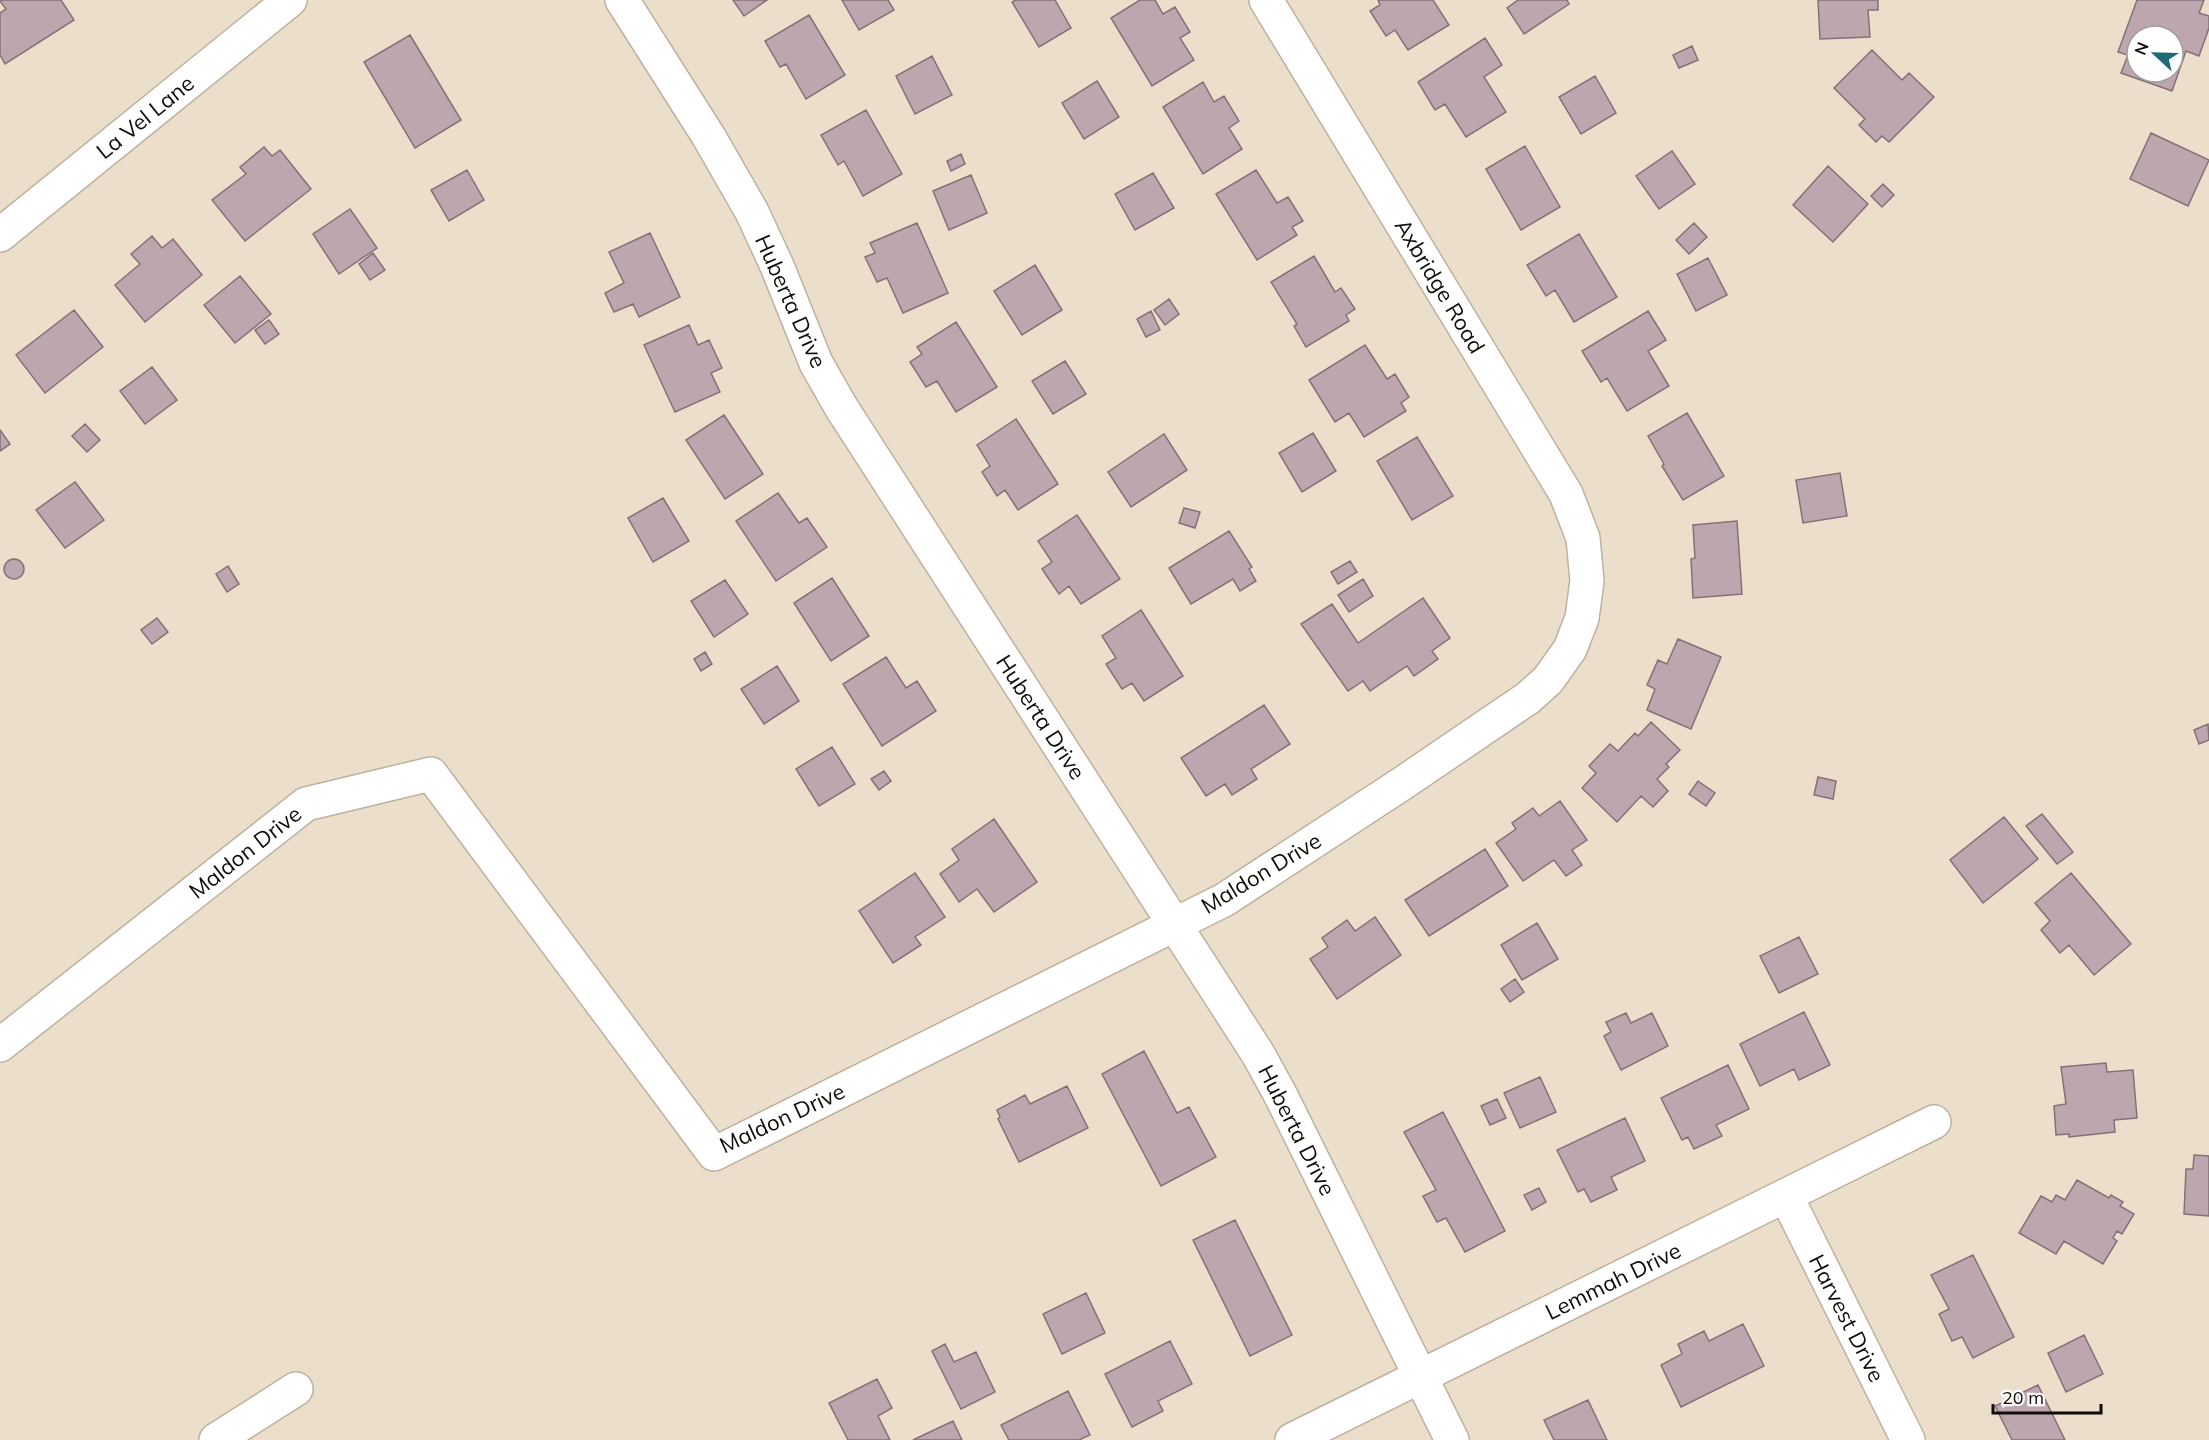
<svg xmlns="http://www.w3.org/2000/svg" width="2209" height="1440" font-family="Mulish,sans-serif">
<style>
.building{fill:#bda6ae;stroke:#857077;stroke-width:1.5;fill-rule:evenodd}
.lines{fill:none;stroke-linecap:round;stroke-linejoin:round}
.minor-casing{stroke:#bdb19f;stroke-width:36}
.minor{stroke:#fff;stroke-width:33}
.labels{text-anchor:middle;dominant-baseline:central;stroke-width:5;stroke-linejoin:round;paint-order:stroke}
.street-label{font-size:22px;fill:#100c06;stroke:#fff}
</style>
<rect width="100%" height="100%" fill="#ebdfcc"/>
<path class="building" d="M3 0H61L74 20 5 64 0 55V13L6 9 0 1Z
M733 0H767L744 16Z
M842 0H888L894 10 859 30Z
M1016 0H1055L1071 28 1039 47 1012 2Z
M1140 0H1155L1163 14 1175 7 1190 32 1180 38 1194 60 1152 86 1111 18Z
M1378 0H1433L1449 25 1408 50 1395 30 1386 36 1370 11 1380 5Z
M1518 0H1567L1569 4 1524 34 1507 8Z
M1818 0H1878V10H1868L1870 37 1820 39Z
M2137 0H2204L2199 13 2209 16V28L2199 56 2186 51 2172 91 2121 73 2128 55 2118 52ZM2137 36H2173V72H2137Z
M809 15 845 75 806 99 786 64 780 67 765 41Z
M410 35 461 120 415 148 364 62Z
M1485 38 1502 65 1484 77 1506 112 1466 137 1445 104 1435 110 1418 82Z
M1692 46 1698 60 1679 68 1673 55Z
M1872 50 1902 80 1909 73 1934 97 1889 142 1882 136 1876 142 1859 125 1865 119 1834 88Z
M932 56 952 95 915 114 896 76Z
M1595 76 1616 113 1581 134 1559 97Z
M1097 81 1119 117 1084 139 1062 103Z
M1203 82 1214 102 1224 96 1239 121 1229 128 1242 149 1203 174 1163 107Z
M866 110 902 174 863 196 844 161 838 165 821 135Z
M2151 133 2209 160 2188 206 2130 179Z
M1525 146 1560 207 1521 230 1486 169Z
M264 147 272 156 280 150 311 189 245 241 212 200 246 174 240 167Z
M1672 151 1695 184 1659 209 1636 176Z
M961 154 965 164 951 171 947 161Z
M1828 166 1868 204 1833 242 1793 205Z
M467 170 484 200 449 221 431 190Z
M1256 170 1277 203 1288 197 1303 221 1292 227 1297 235 1257 260 1216 194Z
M1153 173 1174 208 1135 230 1115 194Z
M971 175 987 213 949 230 933 191Z
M1883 184 1894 195 1882 207 1871 196Z
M350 209 377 248 339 274 313 234Z
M917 223 948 293 903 313 887 278 877 282 865 257 875 253 870 243Z
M1694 223 1707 237 1689 254 1676 240Z
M650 233 680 297 639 317 633 304 614 312 605 293 624 283 609 252Z
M1579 234 1617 297 1574 322 1555 290 1546 296 1527 265Z
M152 236 162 248 173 239 202 275 145 322 115 285 140 264 131 254Z
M373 253 385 270 370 280 359 264Z
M1314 256 1335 292 1341 288 1355 309 1346 315 1349 321 1306 347 1294 326 1297 324 1271 282Z
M1708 258 1727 295 1696 311 1677 274Z
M1035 265 1062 310 1022 335 994 291Z
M240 276 271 314 235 343 204 305Z
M1169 299 1179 314 1165 325 1154 310Z
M74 310 103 347 45 393 16 355Z
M1151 311 1160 330 1146 337 1137 319Z
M1648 311 1666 340 1648 351 1669 386 1627 411 1607 378 1601 382 1582 351Z
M269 320 279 334 265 344 255 330Z
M956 322 997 387 956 412 937 381 926 387 910 362 922 354 917 347Z
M689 325 698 345 709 340 722 368 711 373 720 392 675 412 644 345Z
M1365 345 1387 379 1395 374 1409 397 1401 403 1406 411 1364 437 1349 413 1335 422 1309 380Z
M1065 361 1086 394 1053 414 1032 381Z
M152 367 177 400 145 424 120 391Z
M1687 413 1724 476 1683 500 1662 466 1664 464 1648 436Z
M724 415 763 474 725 499 686 440Z
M1016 419 1058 484 1018 510 1005 490 997 496 982 472 990 466 977 445Z
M85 424 100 440 87 452 72 436Z
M0 430 10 444 0 451Z
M1313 433 1336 471 1302 492 1279 453Z
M1164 434 1187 470 1131 507 1108 472Z
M1417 437 1453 496 1412 520 1377 461Z
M1840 473 1847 516 1803 523 1796 480Z
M75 482 104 520 65 548 36 510Z
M778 493 799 523 807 518 827 547 776 581 736 521Z
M663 498 689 541 653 562 628 518Z
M1184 508 1200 512 1195 528 1179 523Z
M1077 515 1120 579 1081 604 1069 586 1059 594 1042 569 1052 562 1038 541Z
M1737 521 1742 594 1693 598 1691 559 1695 558 1693 525Z
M1229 531 1252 567 1249 569 1256 581 1240 591 1233 579 1191 604 1169 568Z
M4 569a10 10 0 1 1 20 0a10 10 0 1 1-20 0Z
M1350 561 1357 572 1338 584 1331 572Z
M228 566 239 584 227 592 216 574Z
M832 578 869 636 831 661 794 603Z
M1363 579 1373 596 1349 612 1338 595Z
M725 580 748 614 714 637 691 601Z
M1423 598 1450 638 1432 651 1438 659 1414 676 1407 666 1370 691 1363 681 1348 691 1301 624 1332 604 1358 643Z
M1141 610 1183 676 1144 701 1132 683 1122 689 1106 664 1116 658 1102 636Z
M157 618 168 632 152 644 141 630Z
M1678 639 1721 657 1691 729 1647 710 1655 689 1647 685 1658 660 1667 664Z
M705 652 712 664 701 671 694 659Z
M886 657 906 688 917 681 936 711 882 746 843 684Z
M777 666 799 701 764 724 741 689Z
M1264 705 1290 744 1251 769 1257 779 1232 795 1225 784 1206 796 1181 758Z
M1651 722 1680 750 1666 764 1669 767 1657 779 1668 791 1653 807 1641 796 1617 822 1582 788 1596 773 1589 766 1610 744 1618 751 1635 733 1638 736Z
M2208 724 2209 740 2199 744 2194 730Z
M832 747 855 784 819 806 796 769Z
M884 771 891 781 879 790 871 779Z
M1818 777 1836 781 1833 799 1814 795Z
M1698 781 1715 793 1706 806 1689 794Z
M1560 801 1587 840 1572 850 1582 865 1566 876 1554 860 1523 881 1496 843 1516 829 1512 823 1533 808 1539 816Z
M2042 814 2073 852 2057 864 2026 826Z
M2004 817 2038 859 1983 903 1950 860Z
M994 819 1037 882 994 912 977 889 959 902 940 874 959 860 952 849Z
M1485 849 1508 886 1429 936 1405 900Z
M915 873 945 917 915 937 921 945 893 963 859 911Z
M2071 873 2131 944 2094 975 2069 945 2060 953 2041 930 2050 921 2035 903Z
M1375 917 1401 955 1337 999 1310 959 1328 947 1322 938 1347 920 1355 931Z
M1537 923 1558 959 1522 980 1501 945Z
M1799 937 1818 974 1779 993 1760 956Z
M1515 979 1524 992 1510 1002 1501 989Z
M1804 1012 1830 1065 1799 1080 1794 1069 1760 1086 1740 1044Z
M1626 1013 1631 1023 1652 1013 1668 1046 1621 1070 1604 1036 1611 1032 1606 1022Z
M1144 1051 1177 1113 1189 1107 1216 1157 1161 1186 1102 1074Z
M2106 1063 2107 1072 2133 1070 2137 1118 2114 1120 2115 1132 2069 1137V1134L2056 1135 2054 1106 2066 1104 2061 1067Z
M1728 1065 1749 1109 1716 1125 1722 1136 1694 1149 1688 1137 1682 1140 1661 1098Z
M1540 1077 1556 1112 1520 1128 1504 1093Z
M1067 1086 1088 1128 1019 1162 998 1119 1000 1117 997 1110 1025 1095 1030 1104Z
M1497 1099 1506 1118 1490 1125 1481 1106Z
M1443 1112 1505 1231 1465 1252 1446 1218 1437 1222 1423 1196 1436 1190 1404 1132Z
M1625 1118 1645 1161 1611 1177 1617 1190 1591 1202 1584 1189 1578 1192 1557 1150Z
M2194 1155 2209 1156V1216L2184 1214 2186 1169H2193Z
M2077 1180 2109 1198 2111 1195 2123 1202 2120 1206 2134 1214 2122 1234 2117 1231 2113 1238 2117 1241 2103 1264 2064 1241 2056 1254 2019 1233 2041 1196 2052 1202 2056 1195 2065 1200Z
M1539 1188 1546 1202 1532 1210 1524 1195Z
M1235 1220 1292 1335 1250 1356 1193 1240Z
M1973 1255 2014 1337 1973 1358 1962 1337 1952 1341 1939 1314 1949 1309 1931 1275Z
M1086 1293 1105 1333 1062 1354 1043 1314Z
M1743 1324 1764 1366 1681 1407 1661 1365 1682 1354 1678 1344 1704 1331 1709 1341Z
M2084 1335 2103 1374 2066 1392 2048 1353Z
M1170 1341 1192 1384 1158 1401 1163 1411 1132 1427 1105 1374Z
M945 1344 954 1362 976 1352 995 1392 961 1409 932 1351Z
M877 1379 892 1408 878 1416 890 1440H848L829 1403Z
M2038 1385 2065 1440H2012L1995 1406Z
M1068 1391 1090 1435 1079 1440H1009L1001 1425Z
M1588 1400 1607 1440H1554L1544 1420Z
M953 1421 962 1440H913Z"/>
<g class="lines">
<g class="minor-casing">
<path id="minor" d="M622 0 709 137 752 212 777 266 816 363 841 407 1258 1054 1280 1094 1452 1440
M0 235 290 0
M0 1045 306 804 431 774 714 1154 1224 900 1403 783 1528 698 1548 680 1570 649 1582 618 1587 581 1583 538 1566 494 1266 0
M1786 1196 1908 1440
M216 1440 296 1389
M1292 1440 1934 1122"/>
</g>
<use href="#minor" class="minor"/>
</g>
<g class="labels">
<g class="street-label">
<text transform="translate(145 117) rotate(-39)">La Vel Lane</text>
<text transform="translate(1440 286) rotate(59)">Axbridge Road</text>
<text transform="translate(791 301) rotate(66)">Huberta Drive</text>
<text transform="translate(1041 717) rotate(57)">Huberta Drive</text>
<text transform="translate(245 852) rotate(-38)">Maldon Drive</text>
<text transform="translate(1261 873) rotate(-31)">Maldon Drive</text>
<text transform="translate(782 1118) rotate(-25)">Maldon Drive</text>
<text transform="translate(1297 1130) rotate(63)">Huberta Drive</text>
<text transform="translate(1613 1281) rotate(-26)">Lemmah Drive</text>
<text transform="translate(1847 1318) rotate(63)">Harvest Drive</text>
</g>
</g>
<g transform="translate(2155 54) rotate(292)"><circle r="28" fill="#ffffff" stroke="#9f9e9b" stroke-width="1.5"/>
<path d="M0-4.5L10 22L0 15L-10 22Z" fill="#206a74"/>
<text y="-9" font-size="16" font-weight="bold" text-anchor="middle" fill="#100c06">N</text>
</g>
<path d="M1993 1404v9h108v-9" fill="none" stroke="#100c06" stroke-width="3"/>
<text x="2002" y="1404" font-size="18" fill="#100c06" stroke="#ffffff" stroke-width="4.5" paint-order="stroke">20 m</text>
</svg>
